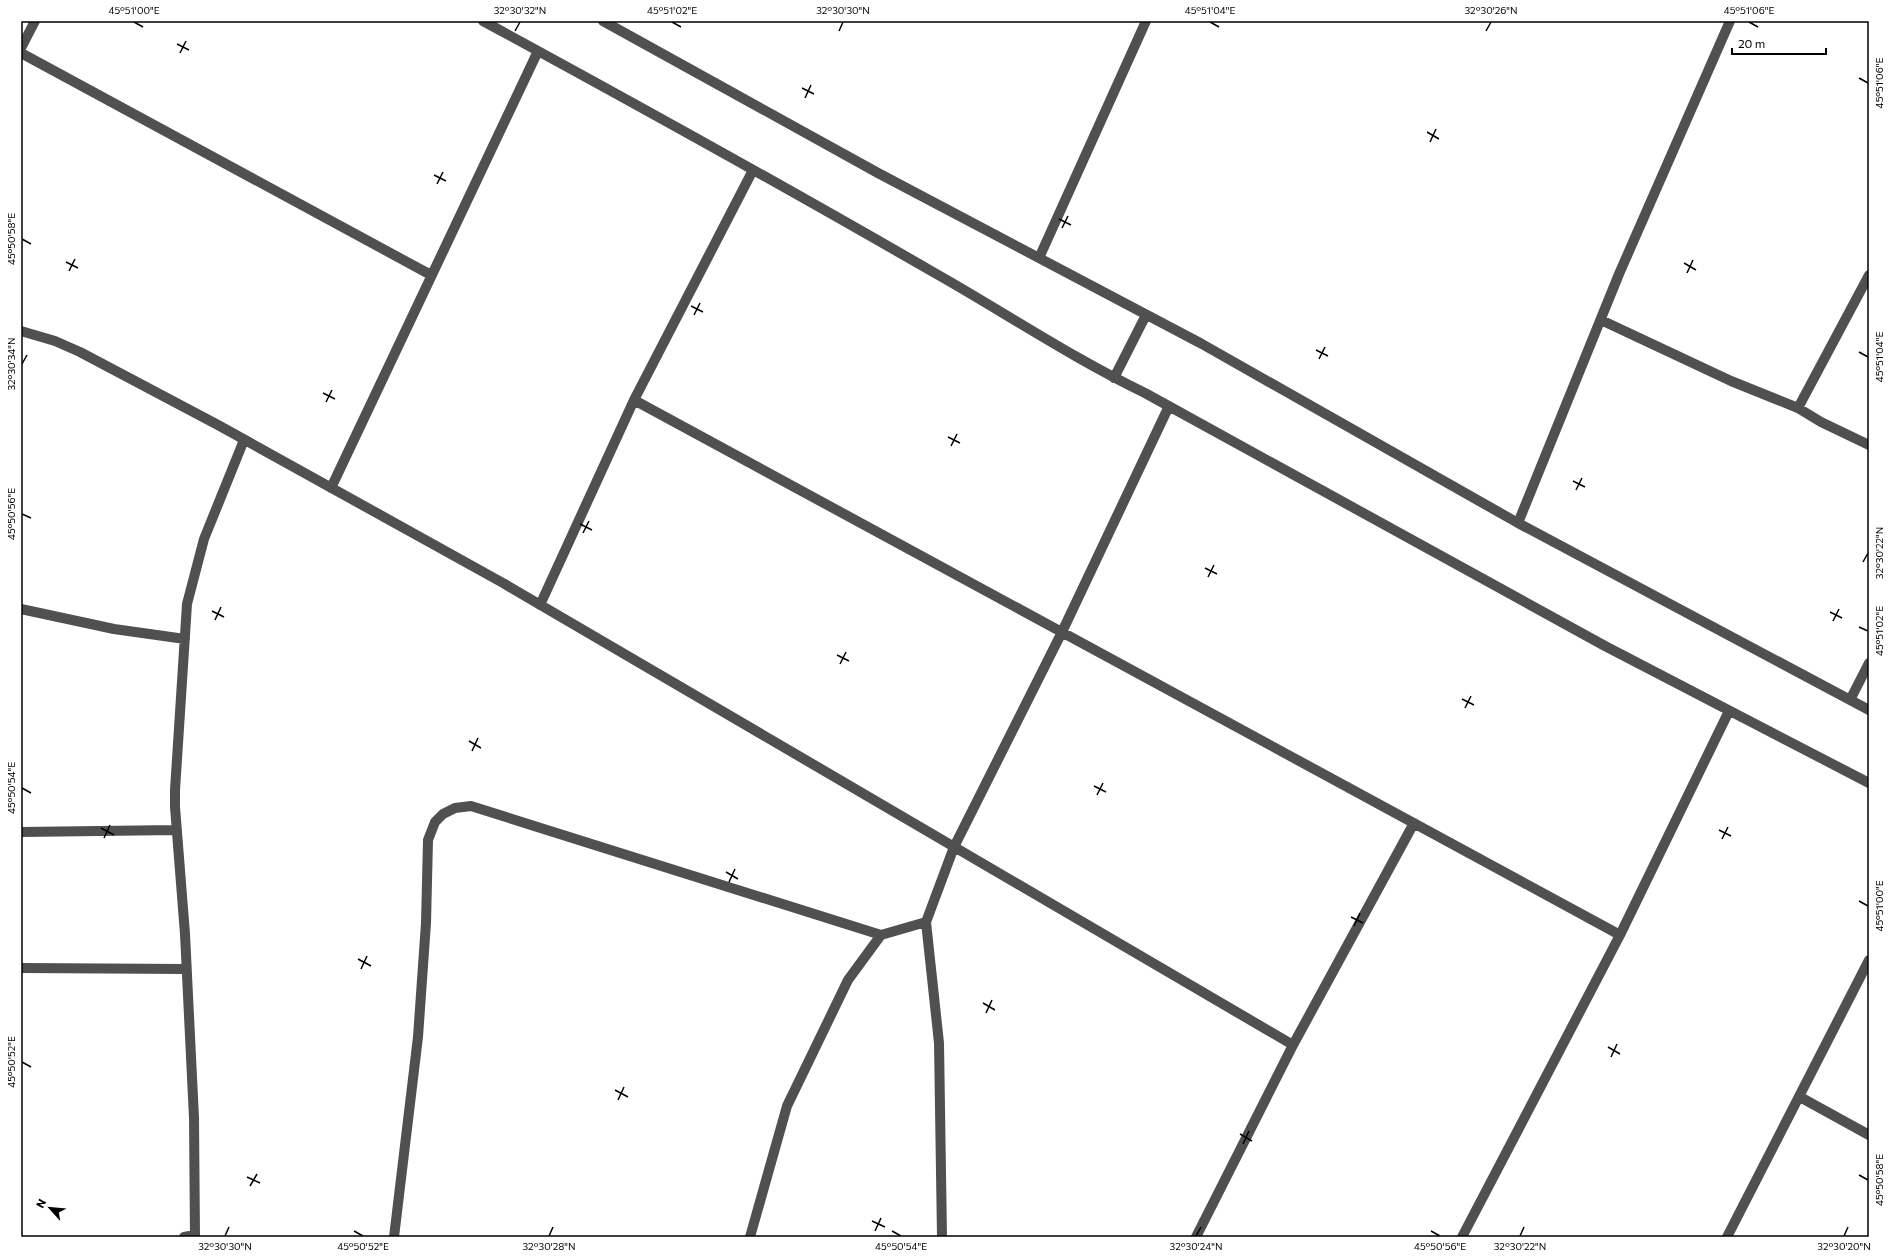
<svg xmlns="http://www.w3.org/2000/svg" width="1890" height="1258" font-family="Commissioner,sans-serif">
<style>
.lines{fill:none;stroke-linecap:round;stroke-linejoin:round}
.minor{stroke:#505050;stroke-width:10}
.ticks{fill:none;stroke:#000;stroke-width:1.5}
.neatline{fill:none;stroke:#000;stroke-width:1.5}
.ticks-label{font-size:10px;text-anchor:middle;fill:#000}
</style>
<rect width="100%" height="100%" fill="#fff"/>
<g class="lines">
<path class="minor" d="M483 21C634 103 784 186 933 272 1004 312 1072 358 1145 393L1605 646 1869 783
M603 21 878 173 1202 344 1518 523 1869 710
M21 48 35 21
M21 53 431 275
M1039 258 1146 21
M1601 320 1731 381 1798 408 1821 422 1869 445
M21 331 55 341 80 352 218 425 503 583 1293 1045
M1114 378 1146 315
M634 400 1620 935
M1798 408 1869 275
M331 488 538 51
M1518 523 1619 274 1730 21
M540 605 634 400 753 170
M21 609 114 629 185 639
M1850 700 1869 663
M21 832 177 830
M926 922 939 1043 942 1237
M21 968 186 969
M1800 1097 1869 1135
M184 1237 195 1235
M195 1237 194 1118 185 934 175 807V790L187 604 204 539 244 440
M394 1237 418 1037 426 923 428 840 435 822 443 814 455 808 471 806 881 935
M750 1237 787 1106 848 980 881 935 926 922 954 847 1062 632 1169 406
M1196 1237 1293 1045 1414 823
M1462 1237 1620 935 1729 711
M1727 1237 1869 960"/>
</g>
<path class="ticks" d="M134 22 143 27M672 22 681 27M1210 22 1219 27M1749 22 1758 27M515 31 520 22M839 31 843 22M1486 31 1491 22M177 44 189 50M180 53 186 41M1859 78 1868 83M802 88 814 94M805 98 811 85M1427 132 1439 139M1430 142 1436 129M434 175 446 181M437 184 443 172M1059 219 1071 225M1062 228 1068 216M22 239 31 244M66 262 78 268M1684 263 1696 270M69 271 75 259M1687 273 1693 260M691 306 703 312M694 315 700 303M1316 350 1328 356M1859 352 1868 357M1319 359 1325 347M22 364 27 355M323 393 335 399M326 402 332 390M948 437 960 443M951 446 957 434M1573 481 1585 487M1576 490 1582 478M22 514 31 518M580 524 592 530M583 533 589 521M1863 562 1868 553M1205 568 1217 574M1208 577 1214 565M212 611 224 617M1830 612 1842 618M215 620 221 607M1833 621 1839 609M1859 627 1868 631M837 655 849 661M840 664 846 652M1462 699 1474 705M1465 708 1471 696M469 741 481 748M472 751 478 738M1094 786 1106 792M22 788 31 793M1097 795 1103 783M101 828 114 835M1719 830 1731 836M104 838 110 825M1722 839 1728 827M726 872 738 879M729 882 735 869M1859 901 1868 906M1351 917 1363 923M1354 926 1360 913M358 959 371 966M361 969 367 956M983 1003 995 1010M986 1013 992 1000M1608 1047 1620 1054M1611 1057 1617 1044M22 1062 31 1067M615 1090 628 1097M618 1100 624 1087M1240 1134 1252 1141M1243 1144 1249 1131M1859 1175 1868 1180M247 1177 260 1183M250 1186 257 1174M872 1221 885 1227M354 1231 363 1236M875 1231 881 1218M892 1231 901 1236M1431 1231 1440 1236M225 1236 229 1227M549 1236 553 1227M1196 1236 1201 1227M1520 1236 1524 1227M1844 1236 1848 1227"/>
<rect width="1890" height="1258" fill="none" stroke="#ffffff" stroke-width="44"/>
<g transform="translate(50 1208) rotate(297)" stroke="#ffffff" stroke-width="3" paint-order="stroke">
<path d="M0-3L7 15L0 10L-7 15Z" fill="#000000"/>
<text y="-6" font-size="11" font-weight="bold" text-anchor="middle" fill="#000000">N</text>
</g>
<path d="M1732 48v6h94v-6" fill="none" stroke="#000000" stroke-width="2"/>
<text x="1738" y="48" font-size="12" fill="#000000" stroke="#ffffff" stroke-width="3" paint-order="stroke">20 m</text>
<rect x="22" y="22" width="1846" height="1214" class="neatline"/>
<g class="ticks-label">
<text x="134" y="14">45°51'00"E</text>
<text x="520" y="14">32°30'32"N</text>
<text x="672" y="14">45°51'02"E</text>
<text x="843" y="14">32°30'30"N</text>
<text x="1210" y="14">45°51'04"E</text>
<text x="1491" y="14">32°30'26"N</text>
<text x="1749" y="14">45°51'06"E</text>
<text transform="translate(1879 83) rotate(-90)" y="4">45°51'06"E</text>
<text transform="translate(11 239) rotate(-90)" y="4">45°50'58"E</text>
<text transform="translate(1879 357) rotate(-90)" y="4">45°51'04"E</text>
<text transform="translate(11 364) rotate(-90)" y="4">32°30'34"N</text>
<text transform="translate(11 514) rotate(-90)" y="4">45°50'56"E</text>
<text transform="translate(1879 553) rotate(-90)" y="4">32°30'22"N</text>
<text transform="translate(1879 631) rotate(-90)" y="4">45°51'02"E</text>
<text transform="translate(11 788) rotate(-90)" y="4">45°50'54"E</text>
<text transform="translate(1879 906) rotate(-90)" y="4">45°51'00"E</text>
<text transform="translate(11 1062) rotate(-90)" y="4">45°50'52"E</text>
<text transform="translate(1879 1180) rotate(-90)" y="4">45°50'58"E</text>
<text x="225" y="1250">32°30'30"N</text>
<text x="363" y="1250">45°50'52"E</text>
<text x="549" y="1250">32°30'28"N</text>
<text x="901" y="1250">45°50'54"E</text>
<text x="1196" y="1250">32°30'24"N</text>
<text x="1440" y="1250">45°50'56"E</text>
<text x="1520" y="1250">32°30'22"N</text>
<text x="1844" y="1250">32°30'20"N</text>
</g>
</svg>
